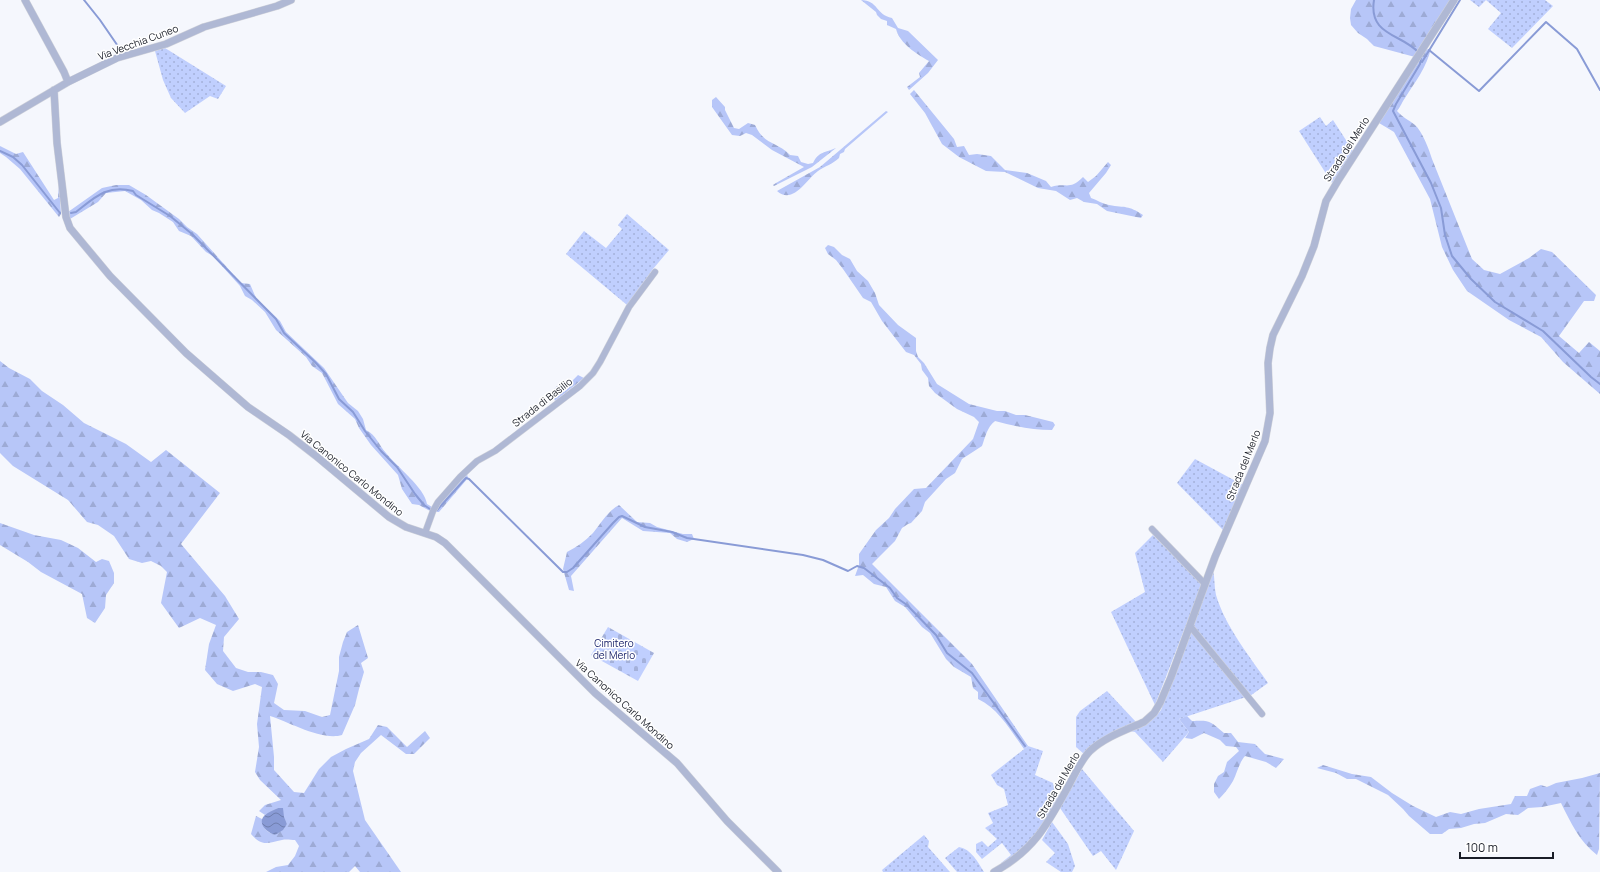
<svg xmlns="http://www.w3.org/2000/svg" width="1600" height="872" font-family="Manrope,sans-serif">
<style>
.forest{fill:url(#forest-firs)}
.cemetery{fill:url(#cemetery-stones)}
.garden{fill:url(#garden-dots)}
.water{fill:url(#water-waves)}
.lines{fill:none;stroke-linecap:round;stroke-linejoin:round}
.stream{stroke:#899bd6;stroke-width:2}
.minor-casing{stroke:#d2d4db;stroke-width:7}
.tertiary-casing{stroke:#d2d4db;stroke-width:8}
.minor{stroke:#afb8d4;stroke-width:6}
.tertiary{stroke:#afb8d4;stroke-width:7}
.labels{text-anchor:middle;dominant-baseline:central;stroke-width:3;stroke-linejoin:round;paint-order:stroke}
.street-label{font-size:10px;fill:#191d27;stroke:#fff}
.park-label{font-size:10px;fill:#1a2369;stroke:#fff}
</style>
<defs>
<pattern id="forest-firs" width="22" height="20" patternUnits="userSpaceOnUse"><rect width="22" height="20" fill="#b7c6f8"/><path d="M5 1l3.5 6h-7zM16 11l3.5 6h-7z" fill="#9daad5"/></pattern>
<pattern id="cemetery-stones" width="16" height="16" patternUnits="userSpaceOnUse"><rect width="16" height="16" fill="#c0cffe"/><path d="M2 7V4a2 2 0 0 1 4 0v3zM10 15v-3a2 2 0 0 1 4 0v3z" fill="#a4b1da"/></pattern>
<pattern id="garden-dots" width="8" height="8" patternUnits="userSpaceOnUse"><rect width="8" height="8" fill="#c0cffe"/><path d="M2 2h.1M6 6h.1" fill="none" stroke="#a4b1da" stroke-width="1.8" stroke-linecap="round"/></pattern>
<pattern id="water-waves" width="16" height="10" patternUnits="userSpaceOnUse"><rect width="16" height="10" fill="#899bd6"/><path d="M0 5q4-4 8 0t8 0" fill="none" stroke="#6f7eae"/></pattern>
</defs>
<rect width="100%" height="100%" fill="#f5f7fd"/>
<path class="forest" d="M861 0C878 0 876 15 892 18L898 28 908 31 938 60 928 73 909 90 907 87 920 77 919 73 929 61C917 54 900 44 896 29L887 25V21L881 19 877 15 876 12Z
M1356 0H1450L1415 57 1374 46 1367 39 1358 33 1351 25 1350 18 1351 9Z
M1431 48C1427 67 1415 82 1405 98 1402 102 1401 106 1397 111 1402 117 1409 120 1415 125 1422 131 1429 149 1432 159L1472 259 1484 270 1500 274 1529 258 1541 249 1552 252 1596 295 1594 301H1584L1559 336 1579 353 1589 342 1600 351V394L1563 362 1541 337 1509 320 1467 291 1453 270 1442 247 1430 199 1394 132 1379 123 1426 50Z
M914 90 954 139 957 147 964 146 969 155 977 154 991 156 1005 170 1027 173 1046 181 1051 187C1067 182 1069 191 1083 177L1088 182 1096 176 1108 162 1111 165 1106 173 1089 193 1091 198C1097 200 1103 204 1109 205 1126 208 1128 205 1143 215L1141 218 1107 211 1097 204 1084 202 1077 198 1070 200 1056 191 1038 188 1005 172 986 171 959 157 942 144 925 113 910 94Z
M716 97 725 107V110L734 128 739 129 748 123 755 125C765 146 776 141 790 155L798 156 801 162 808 164 813 163C819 151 825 153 836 148L812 167 774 186 773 185 776 183 804 167 772 150 752 135 746 133 740 136 732 135 712 107V100Z
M886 111 888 112 845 149 844 152 840 154 839 158C833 164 825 166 818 171 806 180 793 205 777 191L820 167Z
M0 146 16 154 23 152 54 200 58 198 59 182 61 214 59 217 20 169 6 157 0 153Z
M116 185H129L146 195 179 219 187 227 197 234 241 283 250 284 256 298 280 321 286 332 324 368 348 403 358 411 363 419 366 430C377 436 378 444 386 453 396 466 425 488 427 504L432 507 430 511 419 505 412 504 402 489 398 475 371 445 359 428 355 419 338 404 322 373 312 366 306 357 276 330 265 312 252 300 245 296 240 286 213 256 206 252 191 236 179 231 173 222 159 213 152 210 141 200 125 191 106 193 98 202 70 219 68 212 102 188Z
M828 245 834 247 842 255 850 259 857 271 868 281 875 293 879 305 898 325 916 338V351L918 357 924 363 937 384 969 404 997 411H1005L1016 415H1025L1053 422 1055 425 1052 430C1032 430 1014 426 995 421 987 427 985 438 982 446L962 459 955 473 946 479 925 502 922 511 911 523 908 524 902 528 895 541 872 564 972 664 1028 746 1024 749C1011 731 999 709 978 699V692L973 688 971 677 954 667 946 659 930 633 922 627 905 607 895 601 886 587 874 584 863 575 855 576 859 565V554L876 530 889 518 895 509 914 489 926 488 973 439 979 422 974 417 957 409 935 393 929 386 928 378 922 370 921 364 914 355 906 352 882 321 871 302 863 298 843 269 836 260 828 254 825 248Z
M0 361 9 368 30 379 42 391 63 405 84 423 126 444 151 462 166 450 220 493 181 544 225 596 239 619 224 637 223 651 236 668 248 672H261L273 675 278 684 274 703 284 710 305 711 322 717 330 715 339 671V657L343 642 347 632 358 625 368 658 361 663 364 672 359 689 355 705 342 735C322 741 289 722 270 716L274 757V770L294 792 304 793 319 769 331 757 346 749 369 739 378 725 387 727 407 747 425 731 430 738 414 754H406L381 735 361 753 355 762 353 771 365 820 401 872H360L355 866 349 872H266L276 867 288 865 295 856 299 846 295 840C291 840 286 839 282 840 268 843 262 847 251 834L256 816 262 819C263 828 266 832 275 835L287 824 278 808 265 815 259 811 265 805 281 800 260 780 255 772 259 747 257 724 262 687 255 684 233 691 217 684 205 670 209 644 216 625 200 618 179 628 161 603 167 572 161 566 151 561 142 563 129 559 114 536 98 525 87 522 68 500 13 466 0 453Z
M578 375 584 378 555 401C552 394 552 391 557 386L563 388 569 384Z
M467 474 468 478 439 512H435L445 497Z
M619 505 637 522 650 523 657 527 683 534H692L694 539 687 542 677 539 670 533 643 531 622 518 571 576 574 591 569 590 563 569 567 552C577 547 585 541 593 533 601 523 608 511 619 505Z
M0 523 34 535 61 540 78 548 96 562 102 559 109 561 114 573V583L106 595 105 608 95 623 87 618 82 594 41 572 28 562 0 545Z
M1187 716 1192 721C1210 720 1210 721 1224 733H1231L1238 742 1255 744 1265 754 1284 759 1276 768 1266 762 1245 756C1239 763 1237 773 1233 781 1229 788 1224 794 1219 799L1214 792V784L1218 776 1224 772 1227 762 1239 751 1236 747 1226 746 1220 740 1204 733 1192 739 1185 738 1189 732 1179 719Z
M1323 765 1352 774 1371 777 1392 793 1413 806 1436 817 1450 812 1461 814 1479 809 1511 804 1515 796H1527L1530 789 1541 785 1547 787 1556 783 1582 778 1600 773 1599 849 1597 855C1579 841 1571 823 1561 803L1542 807 1528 808 1518 815 1506 814 1485 823 1474 824 1461 828 1449 829 1442 834H1430L1409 816 1403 809 1388 795 1356 779H1347L1336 773 1317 768Z"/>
<path class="cemetery" d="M608 627 654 653 638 681 591 655Z"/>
<path class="garden" d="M1470 0H1545L1553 6 1512 48 1488 29 1501 13 1486 0 1479 7Z
M165 48 226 86 218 99 210 96 185 113 171 98 163 80 155 51Z
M1320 117 1326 126 1333 120 1353 151 1332 183 1299 131Z
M627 214 669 250 653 269 627 305 566 254 584 231 606 248 622 229 618 225Z
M1195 459 1243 485 1223 530 1177 483Z
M1153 535 1202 584 1155 705 1111 612 1145 592 1135 553Z
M1213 570C1215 578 1214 587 1216 595 1225 626 1250 657 1268 683L1250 696 1193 627Z
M1191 631 1246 697 1179 719 1189 732 1163 762 1135 732 1129 731C1141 725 1153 721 1161 710Z
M1107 691 1136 722 1084 754 1076 747V717L1080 711Z
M1028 746 1043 751 1035 775 1053 783 1055 792 1061 795 1044 825 1028 844 1002 865 1001 863 1011 855 1002 843 982 859 976 852V844L982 841 988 847 997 839 985 828 993 823 988 813 1008 805 1004 789 997 785 991 775Z
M1082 769 1134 831 1116 870 1101 851 1093 856 1060 808Z
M1052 822 1068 844 1075 866 1072 872H1061L1046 862 1055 853 1042 840Z
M924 835 929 841 928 847 950 872H883L882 870Z
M959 847C971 849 978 862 984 872H957L945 858Z"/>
<path class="water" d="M278 808H283L284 817 287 824 283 830 275 835C268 833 257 824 264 816 268 812 274 810 278 808Z"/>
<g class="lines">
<path class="stream" d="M84 0 100 20 122 52
M1374 0C1368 36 1403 34 1419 53
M1429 50 1479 91 1546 22 1577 49 1600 90
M1421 57 1420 64 1396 104 1393 111 1431 183 1441 208 1445 235 1452 256 1471 279 1495 302 1543 331 1591 377 1600 384
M1422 62 1460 0
M0 151 13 157 22 165 60 213
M71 213 76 212C94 198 107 184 133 191L136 195 170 216 192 234 276 319 284 333 315 362 326 374 339 399 353 412 365 431 381 451 397 467 415 494 424 505 430 509
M437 510 466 478 469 479 563 572H567L573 568 613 523 619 517 622 516 645 527 672 532 687 538 803 555 823 560 848 571 857 566 864 568 890 588 897 598 907 605 936 635 947 653 972 673 1025 746"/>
<g class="minor-casing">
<path id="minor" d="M1152 529 1205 584
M425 533 433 511 438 502 460 477 477 461 495 451 580 386 593 373 600 362 629 307 655 272
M1190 626 1262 714"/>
</g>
<g class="tertiary-casing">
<path id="tertiary" d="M25 0 64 72 68 82
M54 90 57 143 66 217 70 228 110 276 186 353 248 407 289 435 316 456 389 517 406 527 436 537 445 543 595 693 677 763 727 821 778 872
M0 122 68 82 117 58 166 44 204 27 277 6 291 0
M994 872C1035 850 1048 823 1069 785 1075 774 1081 760 1090 751 1105 737 1126 730 1144 722L1154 713 1160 703 1171 677 1215 557 1265 441 1270 413 1268 363 1270 348 1273 335 1302 276 1314 246 1326 201 1339 179 1454 0"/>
</g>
<use href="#minor" class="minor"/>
<use href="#tertiary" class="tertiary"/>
</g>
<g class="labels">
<g class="street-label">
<text transform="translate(138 42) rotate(-20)">Via Vecchia Cuneo</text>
<text transform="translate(1346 149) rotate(-57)">Strada del Merlo</text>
<text transform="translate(542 402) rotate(-38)">Strada di Basilio</text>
<text transform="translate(1243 465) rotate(-68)">Strada del Merlo</text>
<text transform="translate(352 473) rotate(39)">Via Canonico Carlo Mondino</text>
<text transform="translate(625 704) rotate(42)">Via Canonico Carlo Mondino</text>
<text transform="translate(1058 785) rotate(-60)">Strada del Merlo</text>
</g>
<g class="park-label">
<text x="614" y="643">Cimitero<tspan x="614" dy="12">del Merlo</tspan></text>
</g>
</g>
<path d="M1460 852v6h93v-6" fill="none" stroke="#191d27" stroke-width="2"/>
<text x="1466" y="852" font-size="12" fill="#191d27" stroke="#ffffff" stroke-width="3" paint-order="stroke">100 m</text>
</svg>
